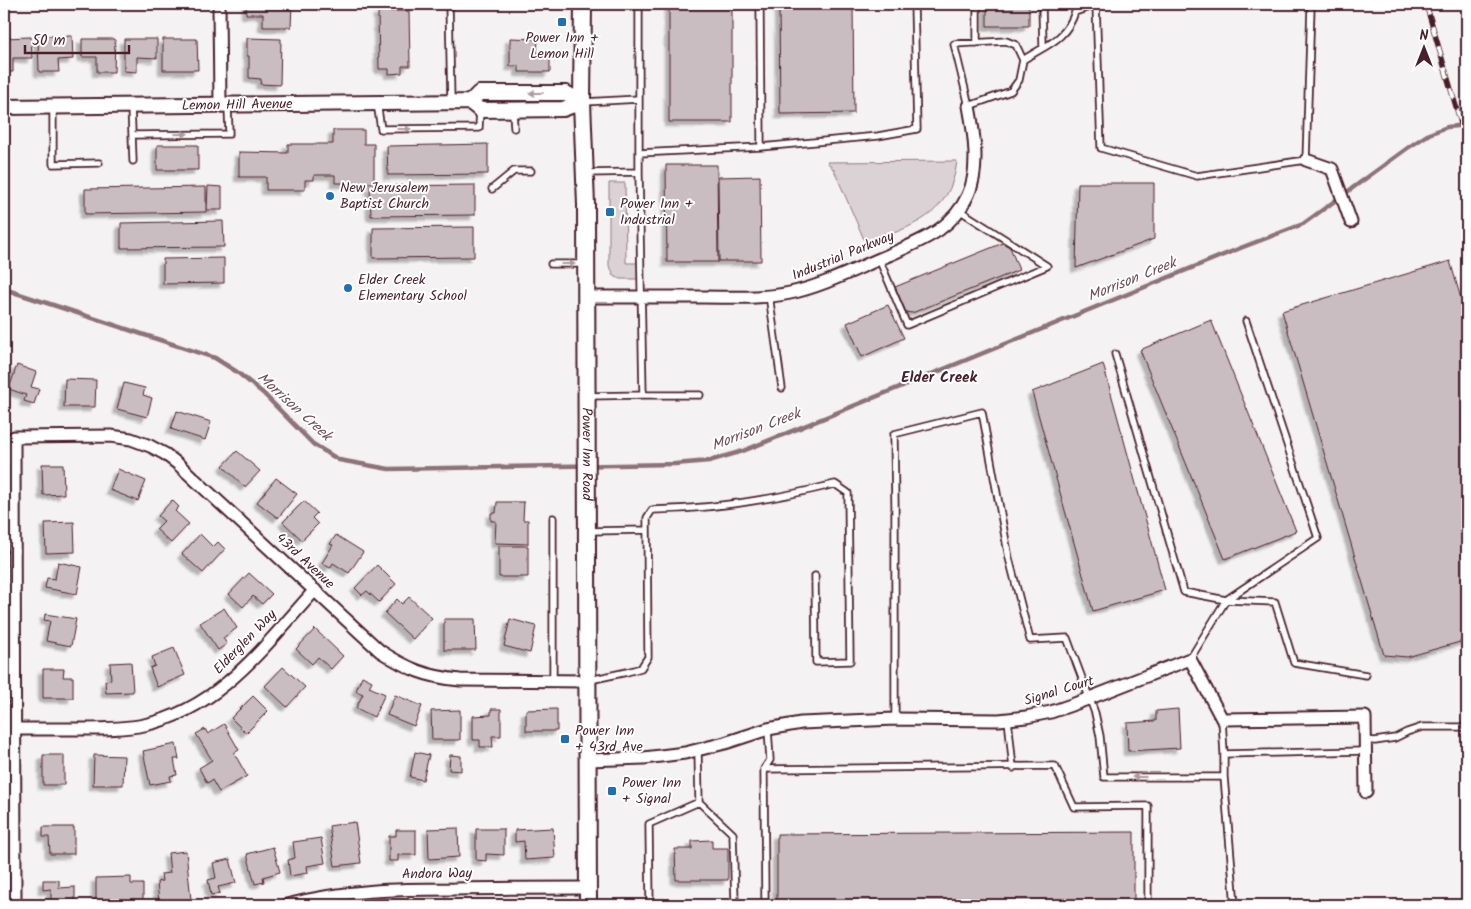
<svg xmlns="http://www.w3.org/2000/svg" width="1471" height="909" font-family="Kalam,sans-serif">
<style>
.green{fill:#dbd2d5;stroke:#927880}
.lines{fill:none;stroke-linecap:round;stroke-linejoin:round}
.stream{stroke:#8d727a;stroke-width:4.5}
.building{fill:#cabdc1;stroke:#4a1f2b;filter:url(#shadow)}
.service-casing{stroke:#4a1f2b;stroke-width:9}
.minor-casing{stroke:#4a1f2b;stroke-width:15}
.tertiary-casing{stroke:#4a1f2b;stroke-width:18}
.secondary-casing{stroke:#4a1f2b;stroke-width:20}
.service{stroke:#fff;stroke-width:5.5}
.minor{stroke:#fff;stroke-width:11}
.tertiary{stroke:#fff;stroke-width:14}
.secondary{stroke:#fff;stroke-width:16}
.rail-casing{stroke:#4a1f2b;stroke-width:5.5}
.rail{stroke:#fff;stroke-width:4;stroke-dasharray:11;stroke-linecap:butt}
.oneway{fill:#ae9aa0}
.poi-dot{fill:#1f6fb2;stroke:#fff;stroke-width:2}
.labels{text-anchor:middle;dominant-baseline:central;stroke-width:4;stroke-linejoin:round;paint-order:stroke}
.poi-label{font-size:14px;fill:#4a1f2b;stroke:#fff;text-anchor:start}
.street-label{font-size:14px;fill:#4a1f2b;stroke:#fff}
.water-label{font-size:15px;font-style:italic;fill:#714f59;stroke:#fff}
.neighbourhood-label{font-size:15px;font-weight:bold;fill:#4a1f2b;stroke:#fff}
</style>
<defs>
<filter id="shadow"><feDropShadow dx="-4.5" dy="4.5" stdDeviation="1" flood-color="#0004"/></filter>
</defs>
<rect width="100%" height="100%" fill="#f4f2f2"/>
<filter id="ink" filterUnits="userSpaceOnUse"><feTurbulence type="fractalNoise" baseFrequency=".02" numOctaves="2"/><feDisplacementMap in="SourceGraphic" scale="10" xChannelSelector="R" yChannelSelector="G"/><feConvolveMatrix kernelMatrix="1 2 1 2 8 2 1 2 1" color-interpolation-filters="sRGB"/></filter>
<g filter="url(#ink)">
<path class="green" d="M957 161C950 218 912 225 866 244L834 170 827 162Z
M609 183H625L626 263H638L639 279H620L612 275 613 272 609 266Z"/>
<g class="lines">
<path class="stream" d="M4 289 215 358 237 372 263 393 313 444 339 460 389 469 675 464 709 461 743 451 1243 247 1303 224 1409 147 1429 134 1447 127 1467 125"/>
</g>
<path class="building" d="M246 4H292L291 27H263V14H246Z
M669 4H732V122H669Z
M779 4H853L854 113 780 114Z
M987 4H1029V26H987Z
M378 11H409L410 66H402V73L389 74V69H379Z
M38 36H72L73 59 58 60 59 72H39Z
M31 37 32 58H13V72H4V38Z
M247 38 281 39 280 85 260 84 261 79 249 78V56H247Z
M510 38 538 39 537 53H550V72H519V66H510Z
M82 39H115L114 72H97V57H82Z
M124 39H157V58L137 57V72L124 71Z
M163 39H197L198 70H163Z
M333 130H364V144H374V183H335V175H314V180H305V190H266V177H239V152L288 153V144H333Z
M488 144V174L388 175 387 146Z
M157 145H198V170H157Z
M666 165H717L718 262H667Z
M760 176 761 261H719L718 177Z
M1078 183H1154V239L1076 268Z
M475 185V215L371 216 370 186Z
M208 186 222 187V210H207Z
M206 187V212L85 214V189Z
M223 221 224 247 121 248V223Z
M474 227V257L373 258V228Z
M1003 243 1010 247 1019 270 912 313 906 312 895 287Z
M224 258V283L163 284V259Z
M1450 261 1467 319V640L1407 657 1384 655 1282 311Z
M888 305 904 338 862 357 847 323Z
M1211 320 1296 531 1225 559 1140 350Z
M1103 364 1165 590 1093 611 1032 392Z
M17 365 36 372 31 387 39 389 34 404 24 401 26 395 9 389Z
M65 379 96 380 95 407H64Z
M124 383 145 388 143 395 152 398 147 417 117 409Z
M177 411 211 422 205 440 171 429Z
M237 451 260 471 245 487 223 466Z
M42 464H63L64 494 43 495Z
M118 469 146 481 138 501 110 490Z
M276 478 297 494 278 518 257 502Z
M172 500 179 507 175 511 189 524 171 543 156 529 164 521 158 516Z
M304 501 317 513 312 518 318 524 302 540 283 522Z
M497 502H524L523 520H528V544L495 543 496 521H491V513H496Z
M74 522 75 552 46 553 45 523Z
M200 534 213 547 218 542 225 549 203 573 182 554Z
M336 535 363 552 349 573 333 563 330 568 322 563 333 545 330 544Z
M499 546H528V577H499Z
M58 562 82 567 77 594 45 588 47 578 55 579Z
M377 565 396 584 379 602 367 591 362 595 355 588Z
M249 573 272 594 262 604 253 596 243 607 229 594Z
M409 597 432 618 413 639 385 613 397 599 402 604Z
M224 608 237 628 223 638 227 644 218 650 200 623Z
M45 614 76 619 71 646 46 641 50 621 44 620Z
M444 619H475L476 650H444Z
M510 619 536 626 530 653 504 646Z
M315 629 343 656 331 669 318 657 312 664 296 649Z
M174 648 185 675 157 687 150 668 155 666 152 657Z
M131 662 133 692 106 693 105 681 111 680 110 663Z
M283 667 305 687 287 707 265 686Z
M43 669H64L63 677H73V698H43Z
M362 676 372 681 369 687 385 694 374 717 356 708 363 694 356 691Z
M395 695 422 706 414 726 387 715Z
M253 696 268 711 246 733 231 718Z
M491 709H501V736H492L493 747H480V740H473V716L491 715Z
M557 709V731H526V710Z
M1178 709 1180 748 1128 751 1127 723 1156 721V711Z
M460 710V740H432L431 711Z
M224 724 239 750 234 753 247 776 219 792 212 780 207 783 199 768 212 760 196 734 205 729 208 734Z
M176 744 179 759H174L177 775 170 776 171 781 150 785 143 751Z
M415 752 429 755 423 780 410 777Z
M43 755H64V785H43Z
M94 755 124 756 123 785H93Z
M450 755 461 756V771L449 770Z
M355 822 361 863 335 866 329 826Z
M43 827H74V854H50L49 837H43Z
M458 828 459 857 429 859 428 829Z
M553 828 555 858 525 860 524 841 515 842V830Z
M476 829H504V855L486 854V861L476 860Z
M396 830H416V855H398V861H389V836H396Z
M1134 832V905H777V834Z
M321 838 325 863 307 866 308 873 290 876 288 860 295 858 293 842Z
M712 840V848H728V880H676L675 849H692V841Z
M273 847 280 872 263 877 264 882 255 884 247 854Z
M186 851 191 900 159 903 157 882 162 881 161 874 170 873 168 853Z
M230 859 236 883 218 887 220 893 211 895 208 880 216 878 213 863Z
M131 877V884H143V905H96V878Z
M43 880H59V888L75 887V905H51V889L43 890Z"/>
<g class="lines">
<g class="service-casing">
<path id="service" d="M449 4 451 102
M639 4V172
M760 4 761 147 878 136 917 129 914 4
M977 4V43
M1042 4 1043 48
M1096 4 1101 148 1197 176 1306 160 1311 7 1309 4
M1006 41 1016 45 1023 60 1019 80 1011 91 969 106 954 44Z
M1023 60C1046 45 1066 40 1075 12L1096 5
M584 102 639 99
M377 103 381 129 479 128 480 109
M131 106 133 161
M53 107V164L99 163
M513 111 514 128
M132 135 229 134 228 105
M639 153 761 147
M587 173 639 172 643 395 588 396
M492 189 514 171H531
M879 259 907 325 1047 266 959 210
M551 264H584
M769 295 782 388
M1115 354 1184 592 1226 600 1190 659
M643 395H700
M553 518V680
M589 531 647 530
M1226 600 1318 538 1246 321
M1226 600 1275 602 1294 663 1366 675
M590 680 627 672 641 668 648 657 647 518 652 510C713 509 776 499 835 484L848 493 850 661 816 662 815 576
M895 719V507L894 434 982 412 1009 558 1030 640 1067 638 1095 713 1100 736 1104 777H1224
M1008 719 1013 768
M1222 719 1224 754 1365 751
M1365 740 1375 741 1395 738 1407 732 1422 727H1467
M698 750 699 802 733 834 735 902 732 905
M1224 754V777L1235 905
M764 769 1055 766 1074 807 1148 806V905
M650 905 649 824 699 802
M765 905 764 769 770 760 768 729"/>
</g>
<g class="minor-casing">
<path id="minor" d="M219 4 220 105
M1306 160 1332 169 1351 222
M586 297C625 297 664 297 703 297 732 297 762 299 790 293 824 286 857 268 889 255 922 240 952 230 968 195 980 170 974 133 969 106
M15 729C38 729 61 729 83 729 104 729 124 729 144 725 220 709 266 644 315 590
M588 760 644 758 685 753 725 743 768 729 801 723 895 719 999 720 1026 717 1051 712 1077 703 1190 659 1222 719 1365 717 1366 792
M15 905 14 437 111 436 131 439 150 446 165 454 178 464 380 651C408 669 427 677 460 680L588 681
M287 905C342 890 398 889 454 889 499 888 543 888 588 888"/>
</g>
<g class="tertiary-casing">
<path id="tertiary" d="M470 102 479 93H566L582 102
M4 107 470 102 480 110 563 109 582 102"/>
</g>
<g class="secondary-casing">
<g id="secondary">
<path id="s1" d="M583 4 582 102 586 205 588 905"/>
</g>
</g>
<use href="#service" class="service"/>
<use href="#minor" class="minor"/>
<use href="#tertiary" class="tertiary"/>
<use href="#secondary" class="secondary"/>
<g class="rail-casing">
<path id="rail" d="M1426 4 1467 144"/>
</g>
<use href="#rail" class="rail"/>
</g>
<defs><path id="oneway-solid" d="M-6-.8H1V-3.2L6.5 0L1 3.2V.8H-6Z" transform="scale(1.25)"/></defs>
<g class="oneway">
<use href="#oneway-solid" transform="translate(536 93) rotate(180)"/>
<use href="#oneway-solid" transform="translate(404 129)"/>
<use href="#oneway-solid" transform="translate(181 134) rotate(-1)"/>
<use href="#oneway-solid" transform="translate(568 264)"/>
<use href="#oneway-solid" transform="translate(1139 777) rotate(-180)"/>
</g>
</g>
<g class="poi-dot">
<rect x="557" y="17" width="10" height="10" rx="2.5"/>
<circle cx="330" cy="196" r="5"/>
<rect x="605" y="207" width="10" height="10" rx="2.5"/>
<circle cx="348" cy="288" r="5"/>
<rect x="560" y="734" width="10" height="10" rx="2.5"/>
<rect x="607" y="786" width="10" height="10" rx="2.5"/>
</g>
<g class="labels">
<g class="poi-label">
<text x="562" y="38" text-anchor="middle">Power Inn +<tspan x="562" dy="16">Lemon Hill</tspan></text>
<text x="340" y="188">New Jerusalem<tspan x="340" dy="16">Baptist Church</tspan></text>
<text x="620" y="204">Power Inn +<tspan x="620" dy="16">Industrial</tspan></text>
<text x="358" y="280">Elder Creek<tspan x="358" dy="16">Elementary School</tspan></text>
<text x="575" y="731">Power Inn<tspan x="575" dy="16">+ 43rd Ave</tspan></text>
<text x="622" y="783">Power Inn<tspan x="622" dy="16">+ Signal</tspan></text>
</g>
<g class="street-label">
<text transform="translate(237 105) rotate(-1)">Lemon Hill Avenue</text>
<text transform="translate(843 256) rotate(-22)">Industrial Parkway</text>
<text stroke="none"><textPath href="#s1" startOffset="450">Power Inn Road</textPath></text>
<text transform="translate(305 561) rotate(43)">43rd Avenue</text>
<text transform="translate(245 642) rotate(-46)">Elderglen Way</text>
<text transform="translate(1059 691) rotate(-17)">Signal Court</text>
<text transform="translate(437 874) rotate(-1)">Andora Way</text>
</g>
<g class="water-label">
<text transform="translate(1132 280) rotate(-22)">Morrison Creek</text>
<text transform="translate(294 407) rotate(42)">Morrison Creek</text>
<text transform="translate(756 430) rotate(-21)">Morrison Creek</text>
</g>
<g class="neighbourhood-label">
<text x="939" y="378">Elder Creek</text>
</g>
</g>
<rect width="1471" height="909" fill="none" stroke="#fff" stroke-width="20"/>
<rect x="10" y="10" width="1451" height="889" fill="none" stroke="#4a1f2b" stroke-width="2" filter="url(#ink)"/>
<g transform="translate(1424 48)" stroke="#ffffff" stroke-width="4" paint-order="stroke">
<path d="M0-4L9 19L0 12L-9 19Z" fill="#4a1f2b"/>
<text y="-8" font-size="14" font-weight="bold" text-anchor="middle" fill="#4a1f2b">N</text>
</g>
<path d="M25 45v8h104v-8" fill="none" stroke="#4a1f2b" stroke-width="2.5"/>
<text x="32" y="45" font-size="15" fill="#4a1f2b" stroke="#ffffff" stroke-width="4" paint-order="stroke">50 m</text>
</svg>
